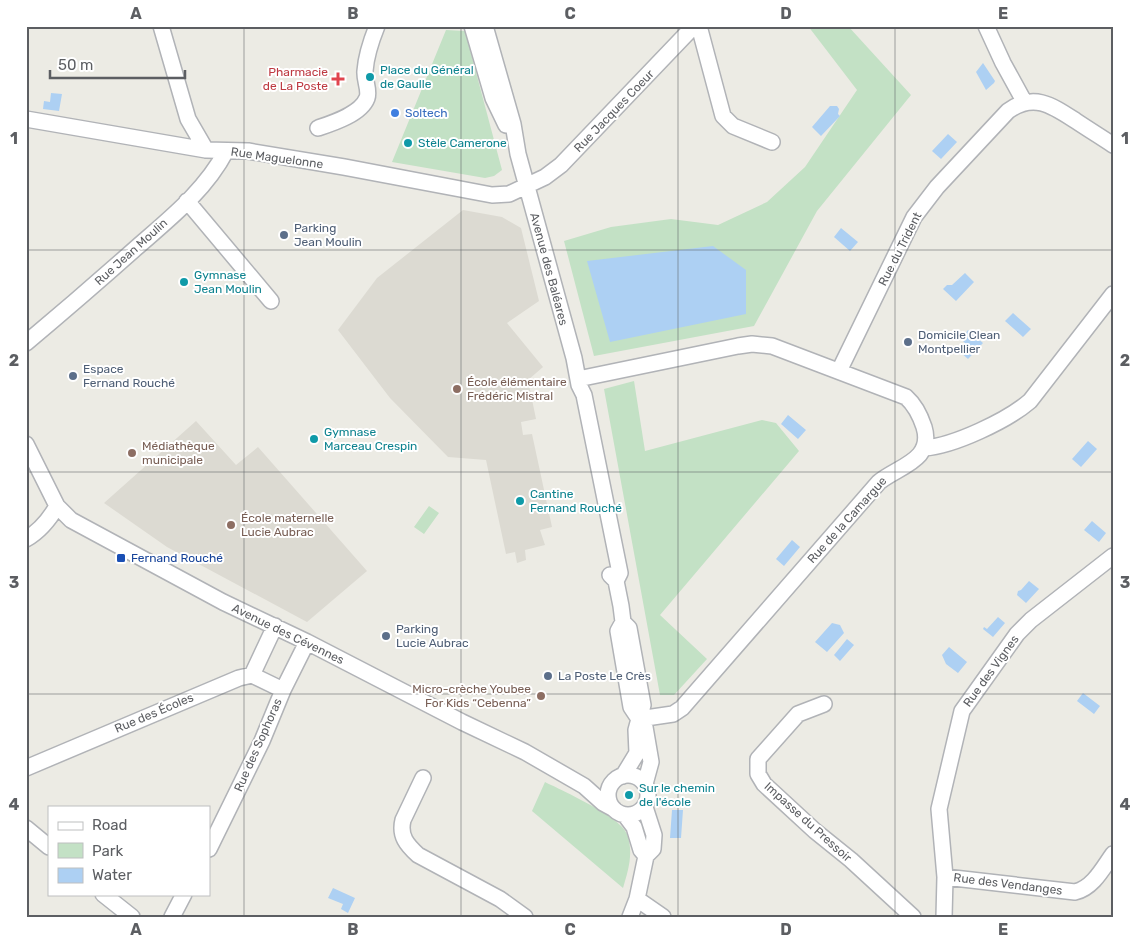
<svg xmlns="http://www.w3.org/2000/svg" width="1139" height="943" font-family="Rubik,sans-serif">
<style>
.education{fill:#dcdad2}
.green{fill:#c3e1c5}
.water{fill:#add0f3}
.lines{fill:none;stroke-linecap:round;stroke-linejoin:round}
.street-casing{stroke:#b1b3b7;stroke-width:18}
.street{stroke:#fff;stroke-width:15}
.grid{fill:none;stroke:#5c5e62;stroke-width:1;stroke-opacity:0.55}
.culture-dot{fill:#0f9aa8;stroke:#fff;stroke-width:2}
.health-dot{fill:#e0444e;stroke:#fff;stroke-width:2}
.shop-dot{fill:#3f7fe0;stroke:#fff;stroke-width:2}
.service-dot{fill:#5c6f8a;stroke:#fff;stroke-width:2}
.education-dot{fill:#8d6e63;stroke:#fff;stroke-width:2}
.transit-dot{fill:#1a4fb4;stroke:#fff;stroke-width:2}
.labels{text-anchor:middle;dominant-baseline:central;stroke-width:4;stroke-linejoin:round;paint-order:stroke}
.culture-label{font-size:12px;fill:#0d838f;stroke:#fff;text-anchor:start}
.health-label{font-size:12px;fill:#be3a42;stroke:#fff;text-anchor:end}
.street-label{font-size:12px;fill:#5c5e62;stroke:#fff}
.shop-label{font-size:12px;fill:#366cbe;stroke:#fff;text-anchor:start}
.service-label{font-size:12px;fill:#4e5e75;stroke:#fff;text-anchor:start}
.education-label{font-size:12px;fill:#785e54;stroke:#fff;text-anchor:start}
.transit-label{font-size:12px;fill:#164399;stroke:#fff;text-anchor:start}
.neatline{fill:none;stroke:#5c5e62;stroke-width:2}
.grid-label{font-size:16px;text-anchor:middle;font-weight:bold;fill:#5c5e62}
</style>
<rect width="100%" height="100%" fill="#ecebe4"/>
<path class="education" d="M463 210 502 217 521 228 539 301 507 323 543 367 528 380 536 419 521 422 523 435 532 434 552 527 540 530 545 545 525 550 526 560 517 563 515 552 506 554 486 460 448 457 390 398 338 330 377 278Z
M196 421 236 465 258 447 367 571 307 622 167 547 104 503Z"/>
<path class="green" d="M808 26H848L911 95 817 211 754 326 594 356 564 241 611 227 671 219 718 225 767 202 805 167 857 90Z
M446 30 465 31 502 170 494 176 485 178 392 162Z
M634 381 645 451 762 420 776 423 799 451 660 615 707 659 674 695H660L604 389Z
M429 506 439 513 424 534 414 527Z
M545 782C563 791 621 817 627 834 634 853 628 871 623 888L532 811Z"/>
<path class="water" d="M983 63 995 81 994 83 986 90 976 72Z
M51 93 62 94 59 111 43 109 44 101 50 102Z
M830 106H837L839 109 838 114 840 116 821 136 812 127Z
M948 134 957 142 941 159 932 151Z
M841 228 858 242 850 251 834 237Z
M713 246 746 270V314L610 342 587 261Z
M965 273 974 282 956 301 943 289 947 285H952Z
M1013 313 1031 329 1023 337 1005 321Z
M968 330 983 343 968 359 959 351 965 343 961 339Z
M788 415 806 430 798 439 781 424Z
M1088 441 1097 449 1081 467 1072 459Z
M1092 521 1106 533 1099 542 1084 530Z
M792 540 800 547 784 566 776 559Z
M1029 581 1039 589 1026 603 1017 595 1018 591 1021 590Z
M998 617 1005 623 993 637 983 629 984 627 987 629Z
M832 623 840 625 844 633 827 652 815 642Z
M847 639 854 645 840 661 834 655Z
M949 647 967 662 958 673 946 664 942 655Z
M1083 693 1100 706 1094 714 1077 701Z
M672 810H683L681 838H670Z
M333 888 355 898 348 913 341 909 343 904 328 898Z"/>
<g class="lines">
<g class="street-casing">
<path id="street" d="M161 26 188 119 206 150
M472 26 493 98 506 125
M485 26 513 124 518 154 574 358 579 385 584 395 620 573 616 581
M699 26 723 116 733 126 772 142
M986 26 1003 63 1025 103
M26 119 206 150 248 151 344 167 492 195 509 194 545 177 561 165 694 26
M318 128C333 123 361 114 367 98 370 90 364 80 365 71 366 56 371 41 377 26
M187 201 271 301
M26 343C63 312 100 280 136 248 169 219 205 191 226 151
M839 371 914 217 937 187 1008 111C1034 92 1053 106 1076 121 1088 129 1101 137 1113 145
M578 379 738 346 752 344 772 346 906 397C915 405 920 415 924 427 934 460 899 466 879 482L682 708 673 714 639 719
M26 444 57 506 71 520 223 602 307 642 462 722 525 752 584 786 603 803 614 809
M924 448C954 446 1008 420 1030 401L1113 294
M26 539C40 531 49 520 57 506
M610 575 616 581 621 606 623 622 618 631 631 707 639 719 636 730 637 753 623 776
M623 622 629 628 643 705 639 719 645 727 651 762 645 784
M252 675 275 626
M824 704 798 714 758 759V774L764 784 815 831 851 860 913 917
M26 768 239 678 252 675 283 690
M608 795a20 20 0 1 1 40 0a20 20 0 1 1-40 0Z
M423 778 403 820C399 836 407 845 418 855L500 899 525 917
M625 815 634 827 641 850 646 856
M26 828 49 847
M209 849 262 741 283 690 307 642
M945 877 1075 892C1093 888 1103 868 1113 854
M103 894 132 917
M637 899 663 917
M172 917 184 894
M630 917 637 899 646 856 653 849 654 835 645 807
M944 917 945 877 939 809 962 711 1017 634 1031 620 1113 556"/>
</g>
<use href="#street" class="street"/>
</g>
<path class="grid" d="M244 26V917M461 26V917M678 26V917M895 26V917M26 250H1113M26 472H1113M26 694H1113"/>
<g class="culture-dot">
<circle cx="370" cy="77" r="5"/>
<circle cx="408" cy="143" r="5"/>
<circle cx="184" cy="282" r="5"/>
<circle cx="314" cy="439" r="5"/>
<circle cx="520" cy="501" r="5"/>
<circle cx="629" cy="795" r="5"/>
</g>
<path class="health-dot" d="M335.5 71.5h5v5h5v5h-5v5h-5v-5h-5v-5h5z"/>
<circle class="shop-dot" cx="395" cy="113" r="5"/>
<g class="service-dot">
<circle cx="284" cy="235" r="5"/>
<circle cx="908" cy="342" r="5"/>
<circle cx="73" cy="376" r="5"/>
<circle cx="386" cy="636" r="5"/>
<circle cx="548" cy="676" r="5"/>
</g>
<g class="education-dot">
<circle cx="457" cy="389" r="5"/>
<circle cx="132" cy="453" r="5"/>
<circle cx="231" cy="525" r="5"/>
<circle cx="541" cy="696" r="5"/>
</g>
<rect class="transit-dot" x="116" y="553" width="10" height="10" rx="2.5"/>
<g class="labels">
<g class="culture-label">
<text x="380" y="70">Place du Général<tspan x="380" dy="14">de Gaulle</tspan></text>
<text x="418" y="143">Stèle Camerone</text>
<text x="194" y="275">Gymnase<tspan x="194" dy="14">Jean Moulin</tspan></text>
<text x="324" y="432">Gymnase<tspan x="324" dy="14">Marceau Crespin</tspan></text>
<text x="530" y="494">Cantine<tspan x="530" dy="14">Fernand Rouché</tspan></text>
<text x="639" y="788">Sur le chemin<tspan x="639" dy="14">de l'école</tspan></text>
</g>
<g class="health-label">
<text x="328" y="72">Pharmacie<tspan x="328" dy="14">de La Poste</tspan></text>
</g>
<g class="street-label">
<text transform="translate(614 111) rotate(-46)">Rue Jacques Coeur</text>
<text transform="translate(277 158) rotate(8)">Rue Maguelonne</text>
<text transform="translate(900 249) rotate(-63)">Rue du Trident</text>
<text transform="translate(131 252) rotate(-42)">Rue Jean Moulin</text>
<text transform="translate(549 269) rotate(75)">Avenue des Baléares</text>
<text transform="translate(847 520) rotate(-48)">Rue de la Camargue</text>
<text transform="translate(288 634) rotate(26)">Avenue des Cévennes</text>
<text transform="translate(991 671) rotate(-54)">Rue des Vignes</text>
<text transform="translate(154 713) rotate(-23)">Rue des Écoles</text>
<text transform="translate(258 745) rotate(-66)">Rue des Sophoras</text>
<text transform="translate(808 822) rotate(42)">Impasse du Pressoir</text>
<text transform="translate(1008 884) rotate(7)">Rue des Vendanges</text>
</g>
<g class="shop-label">
<text x="405" y="113">Soltech</text>
</g>
<g class="service-label">
<text x="294" y="228">Parking<tspan x="294" dy="14">Jean Moulin</tspan></text>
<text x="918" y="335">Domicile Clean<tspan x="918" dy="14">Montpellier</tspan></text>
<text x="83" y="369">Espace<tspan x="83" dy="14">Fernand Rouché</tspan></text>
<text x="396" y="629">Parking<tspan x="396" dy="14">Lucie Aubrac</tspan></text>
<text x="558" y="676">La Poste Le Crès</text>
</g>
<g class="education-label">
<text x="467" y="382">École élémentaire<tspan x="467" dy="14">Frédéric Mistral</tspan></text>
<text x="142" y="446">Médiathèque<tspan x="142" dy="14">municipale</tspan></text>
<text x="241" y="518">École maternelle<tspan x="241" dy="14">Lucie Aubrac</tspan></text>
<text x="531" y="689" text-anchor="end">Micro-crèche Youbee<tspan x="531" dy="14">For Kids “Cebenna”</tspan></text>
</g>
<g class="transit-label">
<text x="131" y="558">Fernand Rouché</text>
</g>
</g>
<rect width="1139" height="943" fill="none" stroke="#ffffff" stroke-width="55"/>
<rect x="48" y="806" width="162" height="90" fill="#ffffff" stroke="#bebfc0"/>
<rect x="58" y="822" width="25" height="8" fill="#ffffff" stroke="#bebfc0"/>
<text x="92" y="830" font-size="15" fill="#5c5e62">Road</text>
<rect x="58" y="843" width="25" height="15" fill="#c3e1c5" stroke="#bebfc0"/>
<text x="92" y="856" font-size="15" fill="#5c5e62">Park</text>
<rect x="58" y="868" width="25" height="15" fill="#add0f3" stroke="#bebfc0"/>
<text x="92" y="880" font-size="15" fill="#5c5e62">Water</text>
<path d="M50 70v8h135v-8" fill="none" stroke="#5c5e62" stroke-width="2.5"/>
<text x="58" y="70" font-size="15" fill="#5c5e62" stroke="#ffffff" stroke-width="4" paint-order="stroke">50 m</text>
<rect x="28" y="28" width="1084" height="888" class="neatline"/>
<g class="grid-label">
<text x="136" y="19">A</text>
<text x="353" y="19">B</text>
<text x="570" y="19">C</text>
<text x="786" y="19">D</text>
<text x="1003" y="19">E</text>
<text x="14" y="144">1</text>
<text x="1125" y="144">1</text>
<text x="14" y="366">2</text>
<text x="1125" y="366">2</text>
<text x="14" y="588">3</text>
<text x="1125" y="588">3</text>
<text x="14" y="810">4</text>
<text x="1125" y="810">4</text>
<text x="136" y="935">A</text>
<text x="353" y="935">B</text>
<text x="570" y="935">C</text>
<text x="786" y="935">D</text>
<text x="1003" y="935">E</text>
</g>
</svg>
